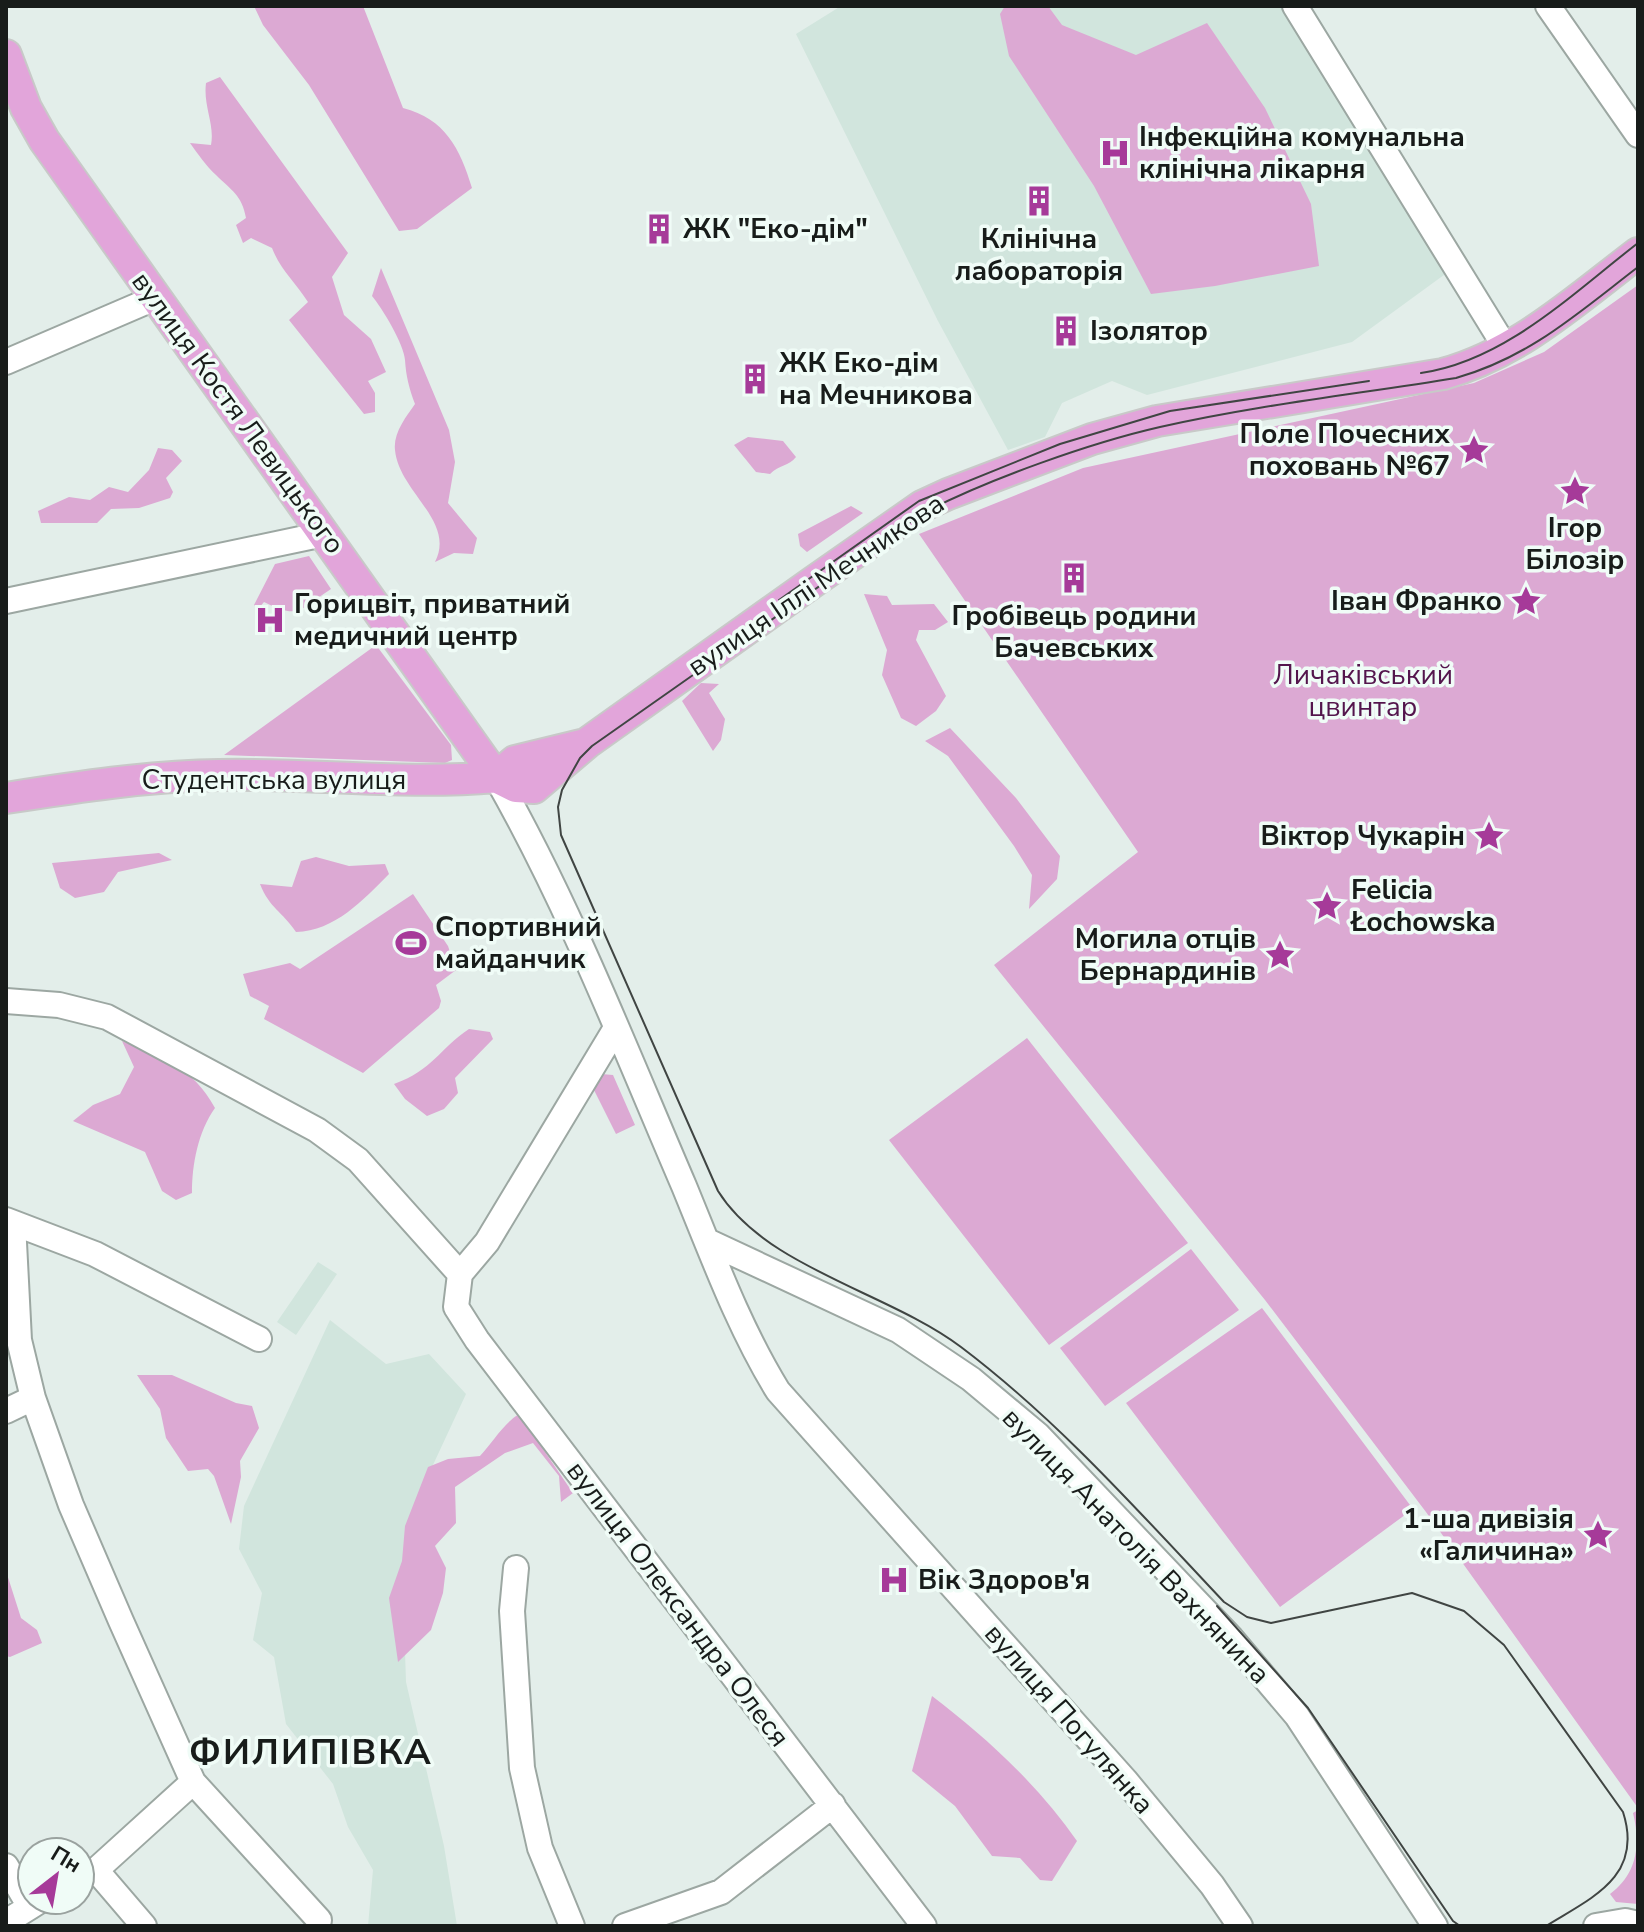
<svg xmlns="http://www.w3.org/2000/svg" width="1644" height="1932" font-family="'Nunito Sans',sans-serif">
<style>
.built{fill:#d1e5dd}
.green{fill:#dca9d3}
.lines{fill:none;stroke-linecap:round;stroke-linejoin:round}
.minor-casing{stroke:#9ca7a2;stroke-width:28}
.major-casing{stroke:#c8c9c8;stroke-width:34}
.minor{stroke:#fff;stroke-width:24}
.major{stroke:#e2a5da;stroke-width:30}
.tram{stroke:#404543;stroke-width:2}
.labels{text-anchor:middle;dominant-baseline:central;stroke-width:7;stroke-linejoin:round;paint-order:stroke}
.poi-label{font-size:28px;font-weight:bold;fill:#181c1a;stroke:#f0fcf7;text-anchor:start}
.street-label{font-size:28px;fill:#181c1a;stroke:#f0fcf7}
.park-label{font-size:28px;fill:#54154d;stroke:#f0fcf7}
.district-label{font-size:36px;font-weight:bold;letter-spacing:2px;fill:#181c1a;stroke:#f0fcf7}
</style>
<rect width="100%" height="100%" fill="#e3eeea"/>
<path class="built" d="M841 6H1282L1448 272 1352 342 1147 395 1112 381 1062 403 1045 437 1008 450 938 321 796 34Z
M318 1262 337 1274 296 1335 277 1322Z
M330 1320 386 1364 429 1354 466 1394 419 1495 403 1591 406 1682 444 1846 457 1926H368L373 1870 348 1827 333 1784 286 1724 274 1657 253 1640 262 1593 239 1549 244 1506Z"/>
<path class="green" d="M254 6H363L403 108C445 119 460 148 472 188L417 229 399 231 309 85 263 25Z
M1005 6H1048L1062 25 1136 55 1207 23 1265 108 1311 204 1319 266 1215 286 1151 294 1094 186 1009 56 1000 14Z
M220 77 348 253 332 277 344 315 371 339 386 372 368 381 375 393V412L364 414 289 320 308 302C295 282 280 269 272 248L251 238 243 243 236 225 246 218C242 195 231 190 216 175 206 166 198 154 190 143L211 145C215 124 203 106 206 83Z
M381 268 449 430 455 462 448 503 477 538 473 554 454 553 435 562C456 521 399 492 395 450 393 433 406 417 415 404 409 388 406 376 405 360 404 344 382 308 372 296Z
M1638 285V1808L1426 1512 1265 1300 994 965 1138 852 919 534 1083 468 1474 383 1544 352Z
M748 437 783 441 796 457C789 466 779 465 770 474L756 472 734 445Z
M158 448 172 450 182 461 166 478 173 492 170 498 139 508 111 509 97 523H41L38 511 69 497 90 500 109 487 128 492 149 470Z
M851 506 863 513 807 552 800 546 798 534Z
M309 556 331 589C299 610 300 620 264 602L259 608 254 605 275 564Z
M864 594 887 596 892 605 934 604 948 622 935 630H919L916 640 946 696 936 711 916 726 901 718 882 675 887 650Z
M376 645 451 745 452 760 445 763 224 755Z
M701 683 719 684 709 693 725 719 721 740 713 751 682 701Z
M950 728 1016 798 1060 856 1057 879 1029 909 1032 875 1014 846 948 756 925 741Z
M159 853 172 860 118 872 104 892 75 898 60 888 52 863Z
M316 857 349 866 385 864 389 874C363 900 335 931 296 932 282 911 270 909 260 884L292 887 301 861Z
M413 894 448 946 456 970 436 985 441 1001 439 1008 363 1073 264 1019 269 1006 250 996 243 974 290 963 300 969Z
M469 1029 490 1032 493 1039 455 1078 458 1093 444 1109 427 1116 405 1099 394 1084C433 1070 439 1049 469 1029Z
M1027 1038 1188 1243 1049 1345 889 1140Z
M122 1041C163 1059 192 1066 215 1108 198 1132 192 1164 192 1193L176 1200 162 1191 145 1152 73 1121 93 1105 120 1094 134 1067Z
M601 1074 613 1075 635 1125 616 1134 593 1088Z
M1191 1249 1239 1310 1105 1406 1060 1348Z
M1262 1308 1413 1509 1280 1607 1126 1403Z
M137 1375H172L236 1403 252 1406 259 1428 240 1461 241 1477 231 1524 214 1476 208 1469 188 1471 166 1438 160 1409Z
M519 1414 573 1493 561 1502 559 1476 533 1443 505 1453 455 1487 456 1523 435 1546 446 1568 443 1593 431 1630 398 1662 389 1598 402 1561 405 1526 428 1467 448 1459 480 1456C493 1442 503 1424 519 1414Z
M6 1571 21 1618 37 1630 42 1643 10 1657 6 1656Z
M932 1696C987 1738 1038 1785 1077 1841L1052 1881 1040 1880 1020 1858 992 1856 955 1806 912 1771Z
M1638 1810V1904L1616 1902 1610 1894C1637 1874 1641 1845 1633 1813Z"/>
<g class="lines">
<g class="minor-casing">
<path id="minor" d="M1295 6 1507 350
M1548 6 1638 135
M6 362 155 298
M6 601 324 534
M496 777C570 907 625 1049 684 1186 712 1254 739 1328 778 1391L1125 1780 1212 1885 1240 1926
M6 1001 59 1005 107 1017 317 1130 358 1160 460 1274 487 1242 616 1028
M6 1220 95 1254 259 1339
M13 1223 19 1340 33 1398 71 1505 121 1621 193 1782 319 1920
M707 1241 898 1330 971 1379 1038 1435 1231 1638 1297 1716 1435 1926
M460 1274 456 1307 477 1340 924 1926
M6 1411 33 1398
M516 1568 512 1611 522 1768 540 1848 572 1926
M6 1866 30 1907
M96 1870 144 1926
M80 1880 96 1870 193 1782
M6 1922 41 1900
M625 1926 721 1892 833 1805
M1596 1926 1625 1921 1638 1924"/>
</g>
<g class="major-casing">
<path id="major" d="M6 55 26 108 44 140 496 777
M496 777 516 787 534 788 587 743 813 582 922 506 948 494 1092 439 1157 421 1443 374C1519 353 1576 300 1638 253
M496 777 515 761 585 744
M6 798C77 787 148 776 219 775 312 773 403 785 496 777"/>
</g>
<use href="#minor" class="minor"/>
<use href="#major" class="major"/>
<path class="tram" d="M1421 373C1505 361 1573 293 1638 243
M779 600 919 501 1060 444 1170 411 1369 381
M1217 1606 1308 1708 1453 1921 1460 1926
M1546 1926C1591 1898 1644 1877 1623 1812L1504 1645 1464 1611 1412 1593 1271 1623 1247 1617 1224 1602C1140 1513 1059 1421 961 1347 888 1292 766 1268 718 1191L561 835 558 807 562 790 580 758 592 746 925 512C989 479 1090 443 1160 427 1257 405 1358 394 1456 378 1530 357 1578 313 1638 267"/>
</g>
<defs>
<g id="hospital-bare" transform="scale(2.4)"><path d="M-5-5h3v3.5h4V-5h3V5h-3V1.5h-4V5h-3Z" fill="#a63a99" stroke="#f0fcf7" stroke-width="2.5" paint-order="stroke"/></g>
<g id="building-bare" transform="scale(2.4)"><path d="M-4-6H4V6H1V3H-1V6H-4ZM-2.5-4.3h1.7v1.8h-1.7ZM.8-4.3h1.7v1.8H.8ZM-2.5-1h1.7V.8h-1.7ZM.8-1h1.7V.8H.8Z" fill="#a63a99" stroke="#f0fcf7" stroke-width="2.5" paint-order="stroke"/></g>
<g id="sight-bare" transform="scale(2.4)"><path d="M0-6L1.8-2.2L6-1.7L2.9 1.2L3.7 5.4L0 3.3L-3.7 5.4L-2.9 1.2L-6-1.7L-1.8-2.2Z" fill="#a63a99" stroke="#f0fcf7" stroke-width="2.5" paint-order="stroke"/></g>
<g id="stadium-bare" transform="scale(2.4)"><path d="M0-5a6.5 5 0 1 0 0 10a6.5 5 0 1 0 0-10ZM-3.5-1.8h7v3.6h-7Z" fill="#a63a99" stroke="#f0fcf7" stroke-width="2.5" paint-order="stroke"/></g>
</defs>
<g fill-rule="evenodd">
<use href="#hospital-bare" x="1115" y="153"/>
<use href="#building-bare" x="1039" y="201"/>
<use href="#building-bare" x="659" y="229"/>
<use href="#building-bare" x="1066" y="331"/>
<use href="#building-bare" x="755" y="379"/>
<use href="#sight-bare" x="1474" y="450"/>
<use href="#sight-bare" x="1575" y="491"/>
<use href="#building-bare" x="1074" y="578"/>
<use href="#sight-bare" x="1526" y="601"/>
<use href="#hospital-bare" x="270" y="620"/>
<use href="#sight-bare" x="1489" y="836"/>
<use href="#sight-bare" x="1327" y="906"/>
<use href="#stadium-bare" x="411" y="943"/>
<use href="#sight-bare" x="1280" y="955"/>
<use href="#sight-bare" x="1598" y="1535"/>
<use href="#hospital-bare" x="894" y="1580"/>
</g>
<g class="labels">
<g class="poi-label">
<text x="1139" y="137">Інфекційна комунальна<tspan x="1139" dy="32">клінічна лікарня</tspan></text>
<text x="683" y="229">ЖК "Еко-дім"</text>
<text x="1039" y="239" text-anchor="middle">Клінічна<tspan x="1039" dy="32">лабораторія</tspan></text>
<text x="1090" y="331">Ізолятор</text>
<text x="779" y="363">ЖК Еко-дім<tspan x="779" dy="32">на Мечникова</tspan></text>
<text x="1450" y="434" text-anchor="end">Поле Почесних<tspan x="1450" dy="32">поховань №67</tspan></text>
<text x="1575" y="528" text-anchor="middle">Ігор<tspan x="1575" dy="32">Білозір</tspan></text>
<text x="1502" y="601" text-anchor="end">Іван Франко</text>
<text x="294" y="604">Горицвіт, приватний<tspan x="294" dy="32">медичний центр</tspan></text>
<text x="1074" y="616" text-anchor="middle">Гробівець родини<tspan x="1074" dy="32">Бачевських</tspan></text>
<text x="1465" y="836" text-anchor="end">Віктор Чукарін</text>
<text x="1351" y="890">Felicia<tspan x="1351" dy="32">Łochowska</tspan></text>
<text x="435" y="927">Спортивний<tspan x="435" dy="32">майданчик</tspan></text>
<text x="1256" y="939" text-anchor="end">Могила отців<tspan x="1256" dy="32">Бернардинів</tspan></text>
<text x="1574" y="1519" text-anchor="end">1-ша дивізія<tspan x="1574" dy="32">«Галичина»</tspan></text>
<text x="918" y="1580">Вік Здоров'я</text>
</g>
<g class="street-label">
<text transform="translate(238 413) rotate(54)">вулиця Костя Левицького</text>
<text transform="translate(816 585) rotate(-34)">вулиця Іллі Мечникова</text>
<text x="274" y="780">Студентська вулиця</text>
<text transform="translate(1136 1546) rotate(46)">вулиця Анатолія Вахнянина</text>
<text transform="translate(678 1604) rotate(53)">вулиця Олександра Олеся</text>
<text transform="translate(1069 1719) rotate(49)">вулиця Погулянка</text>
</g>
<g class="park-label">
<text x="1363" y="675">Личаківський<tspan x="1363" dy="32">цвинтар</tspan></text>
</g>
<g class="district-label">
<text x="311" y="1752">ФИЛИПІВКА</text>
</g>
</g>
<rect width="1644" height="1932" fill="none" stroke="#181c1a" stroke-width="16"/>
<g transform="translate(56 1876) rotate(31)"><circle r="38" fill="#f0fcf7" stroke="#9aa29f" stroke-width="2"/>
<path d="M0-6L14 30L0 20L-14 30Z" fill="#a63a99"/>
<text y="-12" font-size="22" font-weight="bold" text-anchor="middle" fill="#181c1a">Пн</text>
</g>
</svg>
